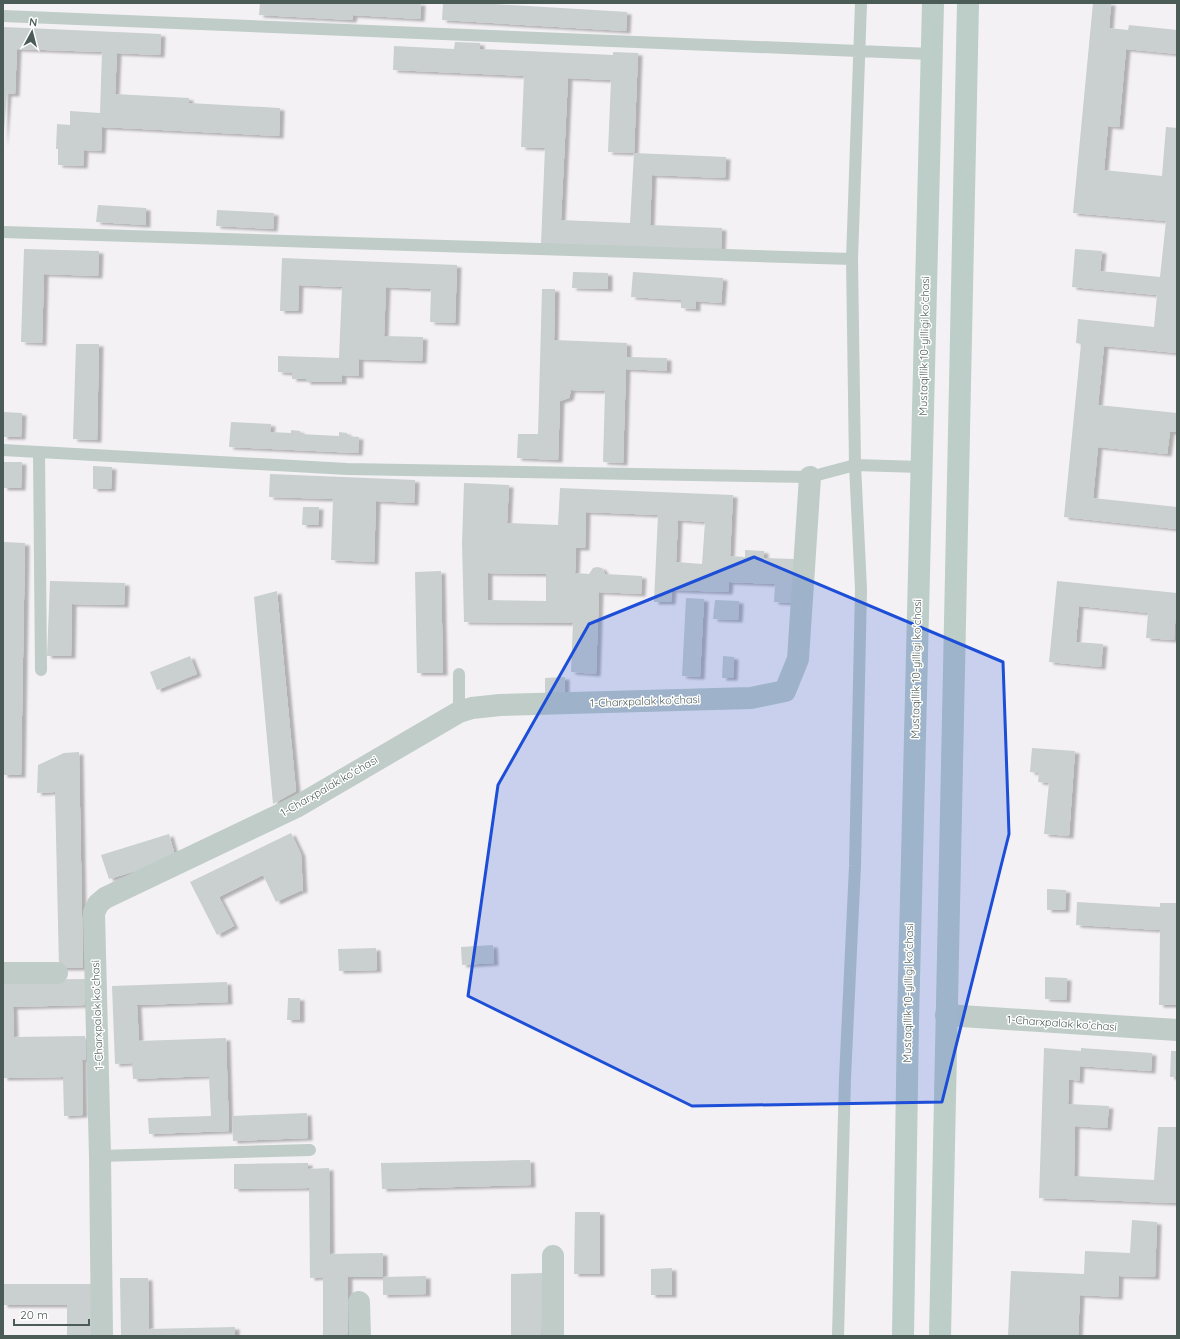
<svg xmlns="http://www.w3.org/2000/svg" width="1180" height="1339" font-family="Quicksand,sans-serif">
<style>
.building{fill:#c9d0cf;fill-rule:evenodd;filter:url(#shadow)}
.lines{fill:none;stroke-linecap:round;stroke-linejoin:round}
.lane{stroke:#bfccc7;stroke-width:12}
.street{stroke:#bfccc7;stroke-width:22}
.secondary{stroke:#bdcdc8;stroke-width:22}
.marked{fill:#1d4ed8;fill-opacity:0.2;stroke:#1d4ed8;stroke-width:3;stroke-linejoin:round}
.labels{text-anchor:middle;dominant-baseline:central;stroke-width:3;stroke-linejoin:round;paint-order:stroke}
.street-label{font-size:11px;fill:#4b5c57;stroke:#fff}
</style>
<defs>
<filter id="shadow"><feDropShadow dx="4.5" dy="2.5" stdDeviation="1" flood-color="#0004"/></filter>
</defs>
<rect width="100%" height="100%" fill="#f3f1f3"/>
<path class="building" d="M260 3H421L420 19 353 15 352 20 259 15Z
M443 3H478L627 12 626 31 442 20Z
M1093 3H1111L1109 28 1128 30 1129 25 1177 30V54L1126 49 1119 127 1108 126 1104 170 1162 176 1166 127 1177 128V353L1104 346 1098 405 1177 413V432H1170L1167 454 1098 447 1093 498 1177 507V529L1064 517 1081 344 1076 343 1078 319 1154 327 1157 295 1072 287 1075 249 1102 251 1100 271 1160 277 1166 221 1073 213Z
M3 27 161 34 160 55 117 53 115 94 189 98V103L280 108 279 136 102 127 101 151 84 150 83 166 58 165V149H56L57 124 70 125V111L100 113 102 52 17 49 15 94H7L3 144Z
M455 42 480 43V49L613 55V52L638 53 634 153 608 152 611 80 568 78 561 220 630 223 634 153 726 157 725 178 652 175 650 225 722 228 721 252 541 244 545 148 521 147 524 76 393 70 394 46 454 49Z
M98 205 146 208V225L96 222Z
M217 210 274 213 273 229 216 226Z
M24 249 99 251 98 276 44 274 42 343 21 342Z
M282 258 457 265 455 323 430 322 431 289 386 287 384 336 423 337 422 361 359 359V376L342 375V382H306V379H292V373L278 372V356L339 358 342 287 299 285 298 311H280Z
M573 272 608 273V289L572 288Z
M633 272 723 278 721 303 696 301V309L681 308V300L631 297Z
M542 289H555L554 340 627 343V357L667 358V371L626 369 623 463 603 462 605 391 571 390 569 398 560 401 558 460 517 458 518 434H538Z
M76 344H99L97 440 73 439Z
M3 412 22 413 21 437H3Z
M231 422 271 424 270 432 291 433V430L300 431V434L339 436V432L347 433V436L359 437 358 453 229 447Z
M3 462H22L21 488H3Z
M93 466 112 467 111 489H93Z
M270 474 415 480 414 503 376 501 374 562 331 560 333 499 269 497Z
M464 483 509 485 507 523 558 525 560 488 733 495 730 556 745 557V550L764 551V558L794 559 792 603 774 602 775 584 729 582 728 592 672 590 671 602H654L658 515 586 512 585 548H576L575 573 589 574 593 568 597 567 602 568 605 574 642 576 641 594 599 592 596 674 571 672 573 623 464 622 462 543ZM678 520 705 522 702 564 676 562ZM488 573 546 574V601L488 600Z
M303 507H319L318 525H302Z
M3 542 25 543 21 775H3Z
M441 571 443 673H417L415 572Z
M50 581 125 583 124 605 72 604 71 656H47Z
M1057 581 1177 593 1174 640 1146 638 1148 613 1079 606 1076 642 1103 644 1101 667 1049 662Z
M277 591 296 791 273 804 254 597Z
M686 598 704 599 700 677 682 676Z
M715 600 739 601 738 620 713 619Z
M190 656 197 674 157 690 150 672Z
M723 656 734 657 733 678H722Z
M565 677V694H545V678Z
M1032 748 1075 751 1069 836 1044 834 1049 783 1038 782 1039 773 1030 772Z
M79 752 83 968H59L55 792 37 793 38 765 64 753Z
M291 833 301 854 303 892 302 890 276 902 263 875 219 897 234 926 217 935 190 882Z
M169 834 176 859 109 879 101 855Z
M1047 889 1066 890 1065 910H1047Z
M1077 902 1160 907V903H1177V1005H1159L1160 930 1076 925Z
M493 945 494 963 462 965 461 947Z
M376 948 377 970 339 971 338 949Z
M1045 977 1067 978 1066 1000 1045 999Z
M85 979V1005L13 1007 14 1037 85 1036 86 1060 82 1059 83 1115 64 1116 63 1077 3 1078V980Z
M227 982 228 1002 137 1005 139 1041 226 1038 229 1131 149 1134 148 1118 211 1116 209 1076 133 1079 132 1063 115 1064 112 986Z
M288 998H300V1020H287Z
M1044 1048 1081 1051V1048L1152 1053 1151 1071 1080 1066 1079 1081 1069 1079 1068 1104 1109 1106 1107 1128 1075 1126 1074 1176 1154 1180 1158 1127H1177V1203L1039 1198Z
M1171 1051H1177V1077H1170Z
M307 1113 308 1138 233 1141 232 1116Z
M530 1160 531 1185 382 1189 381 1163Z
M308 1163V1169L329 1168 330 1254 383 1253V1277H348V1334L323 1335V1277L310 1278 309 1188 234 1189V1164Z
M575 1212H600V1274H574Z
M1132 1220 1157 1222 1155 1277 1119 1276 1118 1297 1080 1295 1078 1336H1008L1011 1271 1084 1274 1085 1251 1130 1253Z
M672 1268V1295H651V1269Z
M542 1273 541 1336H511V1274Z
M426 1276V1294L383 1295V1277Z
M120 1278H148L149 1329 235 1327V1336H121Z
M3 1284H92L93 1336H67V1305H3Z"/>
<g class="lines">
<path class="lane" d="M3 16 931 54
M3 232 852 259
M3 450 347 469 810 477 855 465 921 467
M39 452 41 670
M459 674V712
M100 1156 310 1150
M838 1336 845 1078 855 866 861 589 855 465 852 259 861 3"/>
<path class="street" d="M3 973H57
M946 1015 1177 1030
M359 1302 360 1336
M102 1336 100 1156 94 913 98 904 105 898 298 806 459 712 472 708 500 705 751 698 785 691 798 659 810 477
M553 1336V1256"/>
<path class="secondary" d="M903 1336 908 1021 933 3
M940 1336 968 3"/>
</g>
<path class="marked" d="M754 557 1003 662 1009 834 942 1102 692 1106 468 996 498 785 589 624Z"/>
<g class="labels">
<g class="street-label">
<text transform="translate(924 346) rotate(-89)">Mustaqillik 10-yilligi ko'chasi</text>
<text transform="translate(916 669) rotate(-89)">Mustaqillik 10-yilligi ko'chasi</text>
<text transform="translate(645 701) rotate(-2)">1-Charxpalak koʻchasi</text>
<text transform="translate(329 786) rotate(-30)">1-Charxpalak koʻchasi</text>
<text transform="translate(908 993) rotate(-89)">Mustaqillik 10-yilligi ko'chasi</text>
<text transform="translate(97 1015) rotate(-92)">1-Charxpalak koʻchasi</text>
<text transform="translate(1062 1023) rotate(4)">1-Charxpalak koʻchasi</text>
</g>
</g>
<rect width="1180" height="1339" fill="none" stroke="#4b5c57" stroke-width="8"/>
<g transform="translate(32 32) rotate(7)" stroke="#ffffff" stroke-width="3" paint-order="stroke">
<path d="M0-3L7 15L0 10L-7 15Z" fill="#4b5c57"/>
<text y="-6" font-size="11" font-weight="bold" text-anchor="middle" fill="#4b5c57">N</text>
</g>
<path d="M14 1319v6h75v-6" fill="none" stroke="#4b5c57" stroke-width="2"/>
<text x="20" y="1319" font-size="12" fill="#4b5c57" stroke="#ffffff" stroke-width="3" paint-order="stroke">20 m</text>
</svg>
